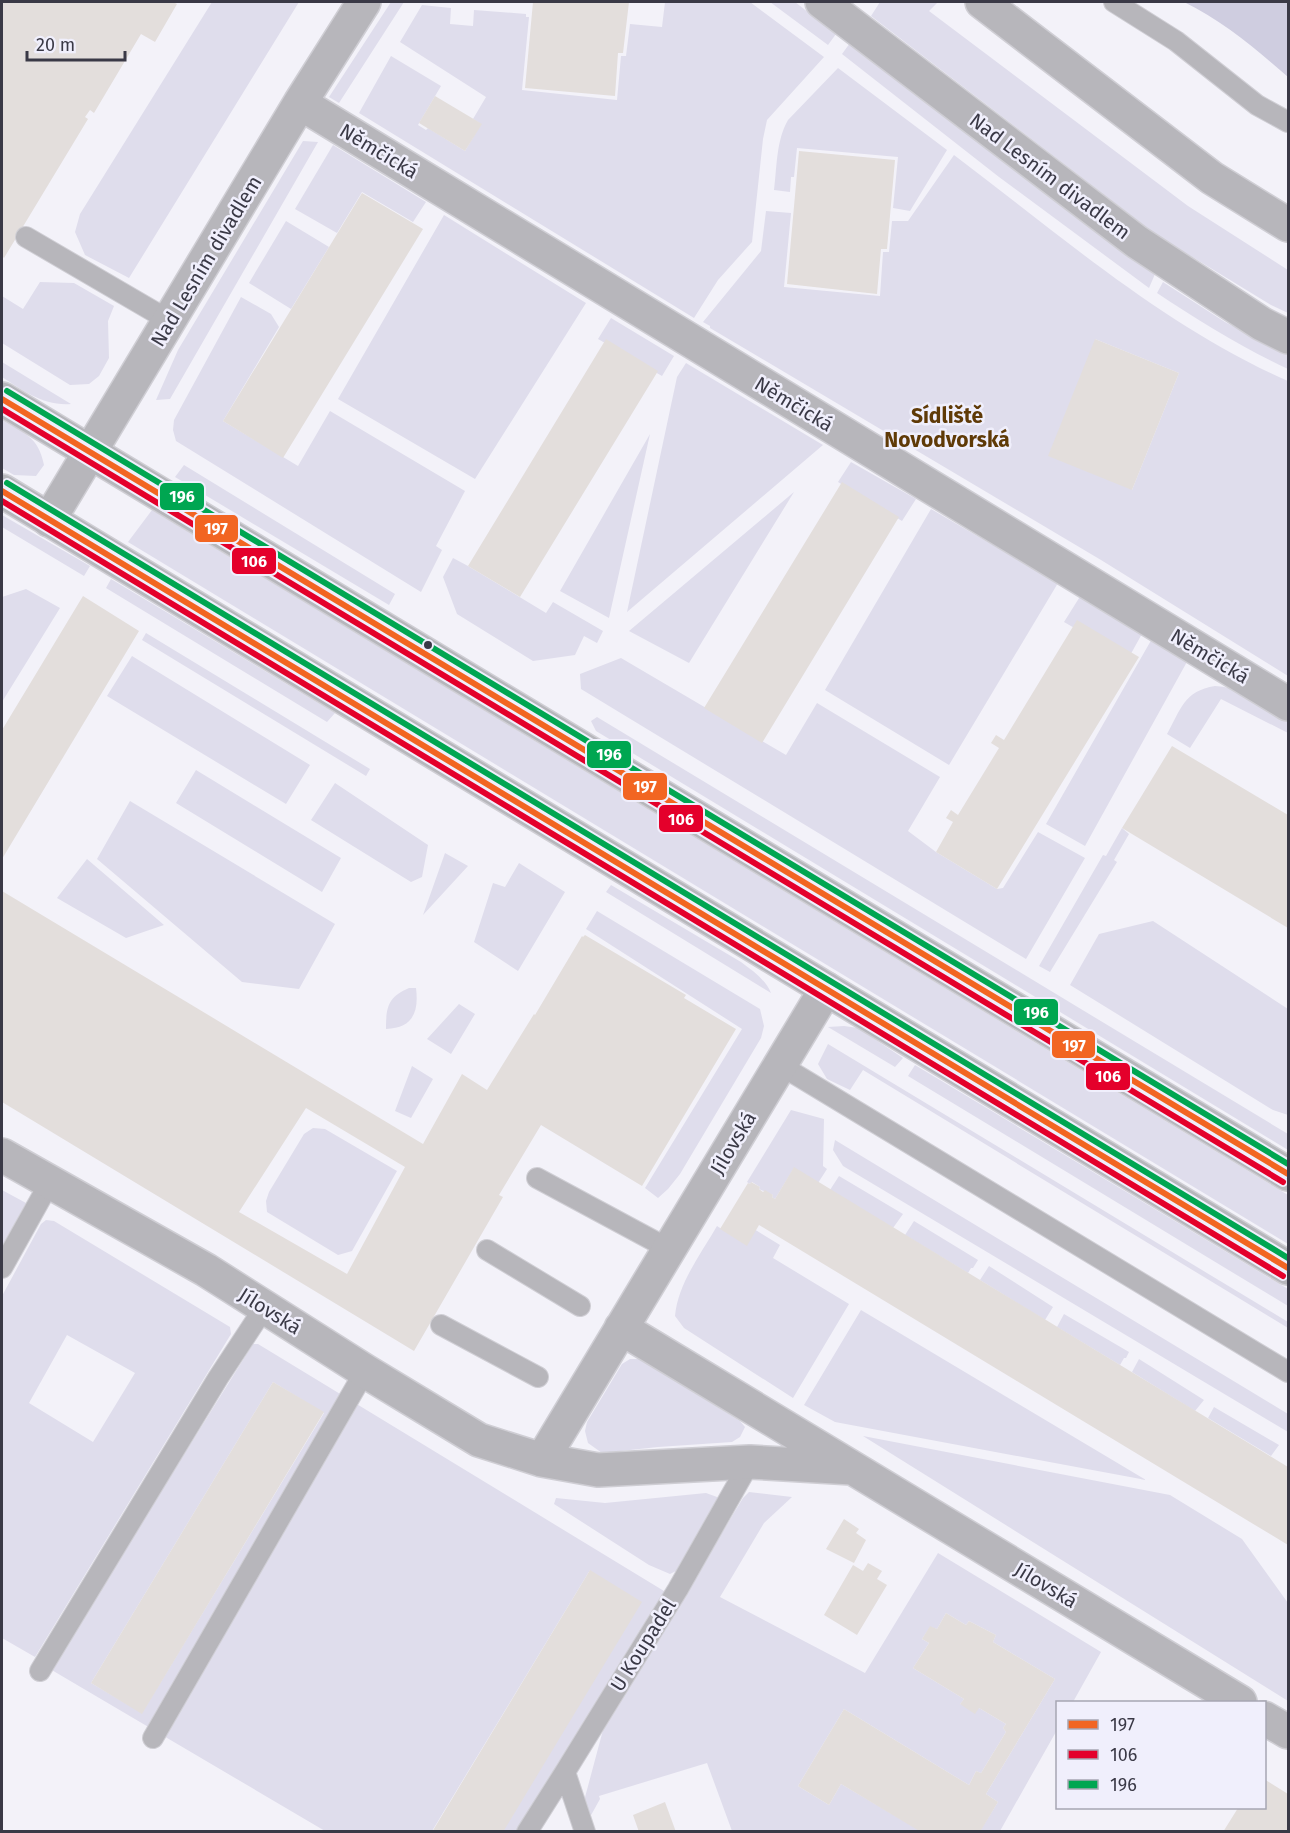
<svg xmlns="http://www.w3.org/2000/svg" width="1290" height="1833" font-family="'Fira Sans',sans-serif">
<style>
.green{fill:#dfddec;fill-rule:evenodd}
.forest{fill:#cfcde0}
.building{fill:#e3dedc;fill-rule:evenodd}
.lines{fill:none;stroke-linecap:round;stroke-linejoin:round}
.service-casing{stroke:#cfced4;stroke-width:22}
.minor-casing{stroke:#cfced4;stroke-width:36}
.secondary-casing{stroke:#cfced4;stroke-width:36}
.service{stroke:#b7b6bb;stroke-width:20}
.minor{stroke:#b7b6bb;stroke-width:33}
.secondary{stroke:#b6b6bb;stroke-width:33}
.bus-1-casing{stroke:#f0effc;stroke-width:10}
.bus-2-casing{stroke:#f0effc;stroke-width:10}
.bus-3-casing{stroke:#f0effc;stroke-width:10}
.bus-1{stroke:#f26522;stroke-width:6}
.bus-2{stroke:#e4002b;stroke-width:6}
.bus-3{stroke:#00a651;stroke-width:6}
.bus-dot{fill:#3a3946;stroke:#f0effc;stroke-width:2}
.labels{text-anchor:middle;dominant-baseline:central;stroke-width:5;stroke-linejoin:round;paint-order:stroke}
.street-label{font-size:20px;fill:#3a3946;stroke:#f0effc}
.neighbourhood-label{font-size:21px;font-weight:bold;fill:#5f3a07;stroke:#f0effc}
.line-badge{stroke:#f0effc;stroke-width:2}
.badge-label{font-size:16px;text-anchor:middle;font-weight:bold;fill:#fff}
</style>
<rect width="100%" height="100%" fill="#f3f2f9"/>
<path class="green" d="M212 2H299L129 278 85 255 75 232 80 214Z
M391 2H404L339 103 329 97Z
M665 2H750L824 57 767 120 763 139 752 242 718 280 694 318 359 113 391 56 441 86 418 125 426 130 428 128 465 151 481 124 473 119 486 97 400 42 422 5 451 8 450 24 473 26 474 10 526 14V17H529L522 90 617 100 621 56H626L630 24 662 27Z
M770 2H795L836 34 828 45Z
M880 2H938L929 11 1188 206 1288 270V313L1271 305 1158 236 871 16Z
M850 43 1110 242 1155 274 1149 288 999 177 842 54Z
M838 68 947 150 910 211 893 208 898 157 797 148 794 177H791L790 192 774 190C777 167 776 141 788 120Z
M303 141 318 142 170 399 156 400 178 350Z
M333 145 426 202 413 222 362 192 337 233 295 209Z
M954 155C1060 235 1165 327 1288 381V676L1101 560 710 328V326L703 322 761 251 766 211 791 213 784 287 880 296 883 252H889L892 221H908ZM1095 339 1179 373 1132 490Z
M444 215 586 303 475 479 338 399Z
M286 221 329 247 291 309 249 283Z
M40 282 74 283 114 306 108 321 109 358 99 376 89 384 70 385 2 343V296L23 309Z
M1163 282 1225 322 1288 355V369C1243 348 1199 321 1157 293Z
M241 297 271 314 279 327 223 421 298 466 330 411 465 491 436 546 442 550 421 592 176 441 173 430 174 420Z
M611 318 674 356 662 376 598 339Z
M2 362 71 404C43 406 24 391 2 377Z
M686 363 823 445 627 612 677 377Z
M2 420C25 434 38 436 44 465L36 476 14 475 2 468Z
M650 434 609 618 560 591Z
M851 462 916 499 902 521 838 482Z
M184 465 395 594 389 605 175 477Z
M794 492 689 663 629 631Z
M931 509 1058 583 949 765 825 690Z
M152 510 1288 1195V1244L128 542Z
M2 515 90 566 84 576 2 527Z
M453 558 468 566 546 613 553 602 603 631 597 643 584 636 575 655 533 661 457 614 443 577Z
M111 579 335 713 327 722 106 588Z
M26 589 60 608 2 702V597Z
M1081 595 1143 632 1128 659 1064 622Z
M146 633 370 769 366 776 142 640Z
M1153 637 1188 660 1085 846 1046 824Z
M132 656 310 765 286 804 107 696Z
M621 658 786 755 817 703 940 777 908 831 936 852 997 889 1003 888 1038 832 1085 858 1026 959 581 689 580 674Z
M1215 686C1243 687 1266 706 1288 721V733L1221 699 1190 748 1167 734C1181 709 1184 691 1215 686Z
M597 717 1288 1134V1150L596 731 591 721Z
M196 770 341 858 322 892 176 803Z
M335 783 428 845 422 877 411 882 311 820Z
M130 801 335 924 299 989 242 982 97 859Z
M1122 828 1129 834 1114 860 1117 862 1050 972 1039 966 1103 855 1106 856Z
M445 853 468 866 423 915Z
M87 859 164 925 126 938 57 898Z
M519 863 565 892 518 971 474 942 493 883 505 887Z
M611 885 741 962C753 971 765 979 771 993L606 892Z
M597 911 760 1009 764 1026 761 1038 680 1174 668 1189 658 1198 645 1188 742 1029 586 929Z
M1153 921 1288 1009V1115L1273 1110 1070 985 1099 934Z
M409 988H416C419 1012 413 1028 386 1029 386 1007 388 997 409 988Z
M459 1004 475 1014 451 1054 427 1039Z
M844 1026 858 1028 903 1058 895 1067 828 1027Z
M828 1044 1288 1322V1328L863 1070 850 1090 827 1079 818 1064Z
M915 1065 1288 1289V1306L908 1076Z
M412 1066 433 1079 411 1118 395 1111Z
M791 1110 824 1119 823 1166 827 1169 818 1183 794 1168 775 1199 772 1197 773 1195 759 1189 760 1187 752 1182 750 1184 747 1182Z
M313 1128 325 1129 397 1171 352 1251 338 1255 267 1212 266 1201 269 1192 304 1134Z
M835 1140 1288 1414V1432L843 1166 833 1150Z
M839 1176 903 1214 893 1228 830 1190Z
M2 1190 26 1203 2 1247Z
M46 1220 54 1221 230 1327 231 1334 35 1657 2 1638V1296L41 1224ZM67 1335 135 1373 93 1442 29 1403Z
M914 1221 978 1260 973 1268H971L968 1273 905 1235Z
M717 1226 745 1244 754 1229 780 1245 773 1258 849 1304 793 1398 684 1328 675 1316C678 1283 701 1254 717 1226Z
M989 1266 1053 1307 1045 1320 980 1280Z
M861 1310 1146 1480 835 1422 804 1405Z
M1064 1314 1129 1352 1126 1358H1124L1120 1365 1057 1327Z
M253 1344H258L664 1591 663 1597 519 1831H503L590 1570 432 1831H325L50 1669ZM273 1382 324 1413 142 1713 91 1683Z
M630 1359H640L740 1421 745 1427 740 1437 732 1442 658 1447 602 1453 588 1443 585 1431 587 1422 622 1364Z
M1139 1359 1204 1400 1195 1411 1132 1372Z
M1214 1407 1279 1445 1271 1456 1208 1418Z
M863 1436 1170 1495 1242 1539 1288 1603V1701Z
M749 1492 792 1497 764 1523 720 1597 865 1673 938 1553 1101 1652 1073 1702H1058L1057 1730 1000 1831H980L998 1802 986 1794 1055 1679 993 1642 996 1635 969 1621 966 1625 946 1613 937 1629 930 1627 922 1639 929 1643 913 1668 964 1699 960 1704 979 1708 1006 1724 1003 1728 1006 1732 981 1773 976 1771 969 1785 844 1709 798 1786 829 1805 841 1784 921 1831H732L707 1763 599 1796 600 1799 585 1826 584 1801 603 1730 743 1498Z
M706 1493 717 1497 718 1503 678 1570 670 1574 649 1565 554 1504 556 1498 605 1503Z"/>
<path class="forest" d="M1184 2H1288V77C1256 49 1223 21 1184 2Z"/>
<path class="building" d="M2 2H173L177 4 155 42 141 34 94 113 90 110 85 117 88 119 4 258 2 256Z
M533 2H629L623 53H618L615 96 525 88Z
M435 96 482 124 465 151 419 123Z
M799 151 895 160 887 249H881L877 294 787 284Z
M362 193 423 229 283 458 223 421Z
M606 339 658 371 520 597 468 566Z
M1095 339 1179 373 1132 490 1048 456Z
M842 482 899 517 762 743 704 708Z
M83 596 139 631 2 859V730Z
M1077 620 1139 657 997 889 936 852 953 822 946 818 951 810 958 815 999 748 991 743 996 735 1004 740Z
M1172 746 1288 815V928L1122 828Z
M2 891 423 1144 462 1074 487 1090 534 1014 535 1015 582 936 583 937 585 935 686 995 684 998 736 1029 642 1186 541 1125 499 1195 503 1197 414 1351 2 1102ZM306 1108 405 1167 347 1274 239 1212Z
M794 1167 1288 1467V1545L759 1225 747 1246 720 1229 748 1183 750 1184 751 1182 760 1187 759 1189 763 1192 765 1190 773 1195 772 1197 775 1199Z
M273 1382 324 1412 142 1714 91 1683Z
M844 1519 859 1529 856 1533 866 1540 854 1563 826 1549Z
M868 1563 882 1571 877 1579 887 1585 857 1635 824 1615 853 1565 863 1571Z
M590 1570 642 1602 596 1678 503 1832H432Z
M946 1613 966 1625 969 1621 996 1635 993 1642 1055 1679 986 1794 998 1802 980 1832H921L841 1784 829 1805 798 1786 844 1709 969 1785 976 1771 981 1773 1006 1732 1003 1728 1006 1724 979 1708 975 1714 960 1704 964 1699 913 1668 929 1643 922 1639 930 1626 937 1629Z
M1264 1779 1288 1794V1832H1223L1238 1808H1264Z
M665 1802 676 1832H639L633 1815Z"/>
<g class="lines">
<g class="service-casing">
<path id="service" d="M1114 2 1176 41 1257 105 1288 122
M26 237 170 321
M780 1065 1288 1372
M537 1178 669 1249
M487 1250 580 1306
M2 1268 50 1182
M441 1325 538 1377
M40 1671 218 1378 264 1308
M153 1738 365 1371
M527 1832 565 1772
M585 1832 565 1772 678 1589 750 1462"/>
</g>
<g class="minor-casing">
<path id="minor" d="M822 2 1137 242 1262 324 1288 337
M982 2 1212 178 1288 225
M300 103 1288 704
M49 520 300 103 364 2
M2 1155 206 1270 365 1371 479 1440 542 1460 598 1470 750 1462 852 1468
M621 1328 1240 1702
M542 1460 826 989
M1264 1718 1288 1732"/>
</g>
<g class="secondary-casing">
<path id="secondary" d="M2 399 1288 1174
M2 491 1288 1268"/>
</g>
<use href="#service" class="service"/>
<use href="#minor" class="minor"/>
<use href="#secondary" class="secondary"/>
<g class="bus-1-casing">
<path id="bus-1" d="M2 399 1288 1174
M2 491 1288 1268"/>
</g>
<g class="bus-2-casing">
<path id="bus-2" d="M2 409 1283 1182
M2 501 1283 1276"/>
</g>
<g class="bus-3-casing">
<path id="bus-3" d="M7 391 1288 1164
M7 483 1288 1258"/>
</g>
<use href="#bus-1" class="bus-1"/>
<use href="#bus-2" class="bus-2"/>
<use href="#bus-3" class="bus-3"/>
</g>
<circle class="bus-dot" cx="428" cy="645" r="5"/>
<g class="labels">
<g class="street-label">
<text transform="translate(379 151) rotate(31)">Němčická</text>
<text transform="translate(1050 176) rotate(37)">Nad Lesním divadlem</text>
<text transform="translate(206 261) rotate(-59)">Nad Lesním divadlem</text>
<text transform="translate(794 404) rotate(31)">Němčická</text>
<text transform="translate(1210 656) rotate(31)">Němčická</text>
<text transform="translate(733 1143) rotate(-59)">Jílovská</text>
<text transform="translate(270 1311) rotate(32)">Jílovská</text>
<text transform="translate(1046 1585) rotate(31)">Jílovská</text>
<text transform="translate(643 1645) rotate(-58)">U Koupadel</text>
</g>
<g class="neighbourhood-label">
<text x="947" y="416">Sídliště<tspan x="947" dy="24">Novodvorská</tspan></text>
</g>
</g>
<g class="line-badge">
<rect x="159" y="482" width="46" height="29" rx="6" fill="#00a651"/>
<rect x="194" y="514" width="45" height="29" rx="6" fill="#f26522"/>
<rect x="231" y="547" width="46" height="28" rx="6" fill="#e4002b"/>
<rect x="586" y="740" width="46" height="29" rx="6" fill="#00a651"/>
<rect x="622" y="772" width="46" height="29" rx="6" fill="#f26522"/>
<rect x="658" y="804" width="46" height="29" rx="6" fill="#e4002b"/>
<rect x="1013" y="998" width="46" height="28" rx="6" fill="#00a651"/>
<rect x="1051" y="1030" width="45" height="29" rx="6" fill="#f26522"/>
<rect x="1085" y="1062" width="46" height="29" rx="6" fill="#e4002b"/>
</g>
<g class="badge-label">
<text x="182" y="502">196</text>
<text x="216" y="534">197</text>
<text x="254" y="567">106</text>
<text x="609" y="760">196</text>
<text x="645" y="792">197</text>
<text x="681" y="825">106</text>
<text x="1036" y="1018">196</text>
<text x="1074" y="1051">197</text>
<text x="1108" y="1082">106</text>
</g>
<rect width="1290" height="1833" fill="none" stroke="#3a3946" stroke-width="6"/>
<rect x="1056" y="1701" width="210" height="108" fill="#f0effc" stroke="#a7a6b3" stroke-width="1.5"/>
<rect x="1068" y="1720" width="30" height="9" fill="#f26522" stroke="#a7a6b3" stroke-width="1.5"/>
<text x="1110" y="1731" font-size="18" fill="#3a3946">197</text>
<rect x="1068" y="1750" width="30" height="9" fill="#e4002b" stroke="#a7a6b3" stroke-width="1.5"/>
<text x="1110" y="1761" font-size="18" fill="#3a3946">106</text>
<rect x="1068" y="1780" width="30" height="9" fill="#00a651" stroke="#a7a6b3" stroke-width="1.5"/>
<text x="1110" y="1791" font-size="18" fill="#3a3946">196</text>
<path d="M27 51v9h98v-9" fill="none" stroke="#3a3946" stroke-width="3"/>
<text x="36" y="51" font-size="18" fill="#3a3946" stroke="#f0effc" stroke-width="4.5" paint-order="stroke">20 m</text>
</svg>
